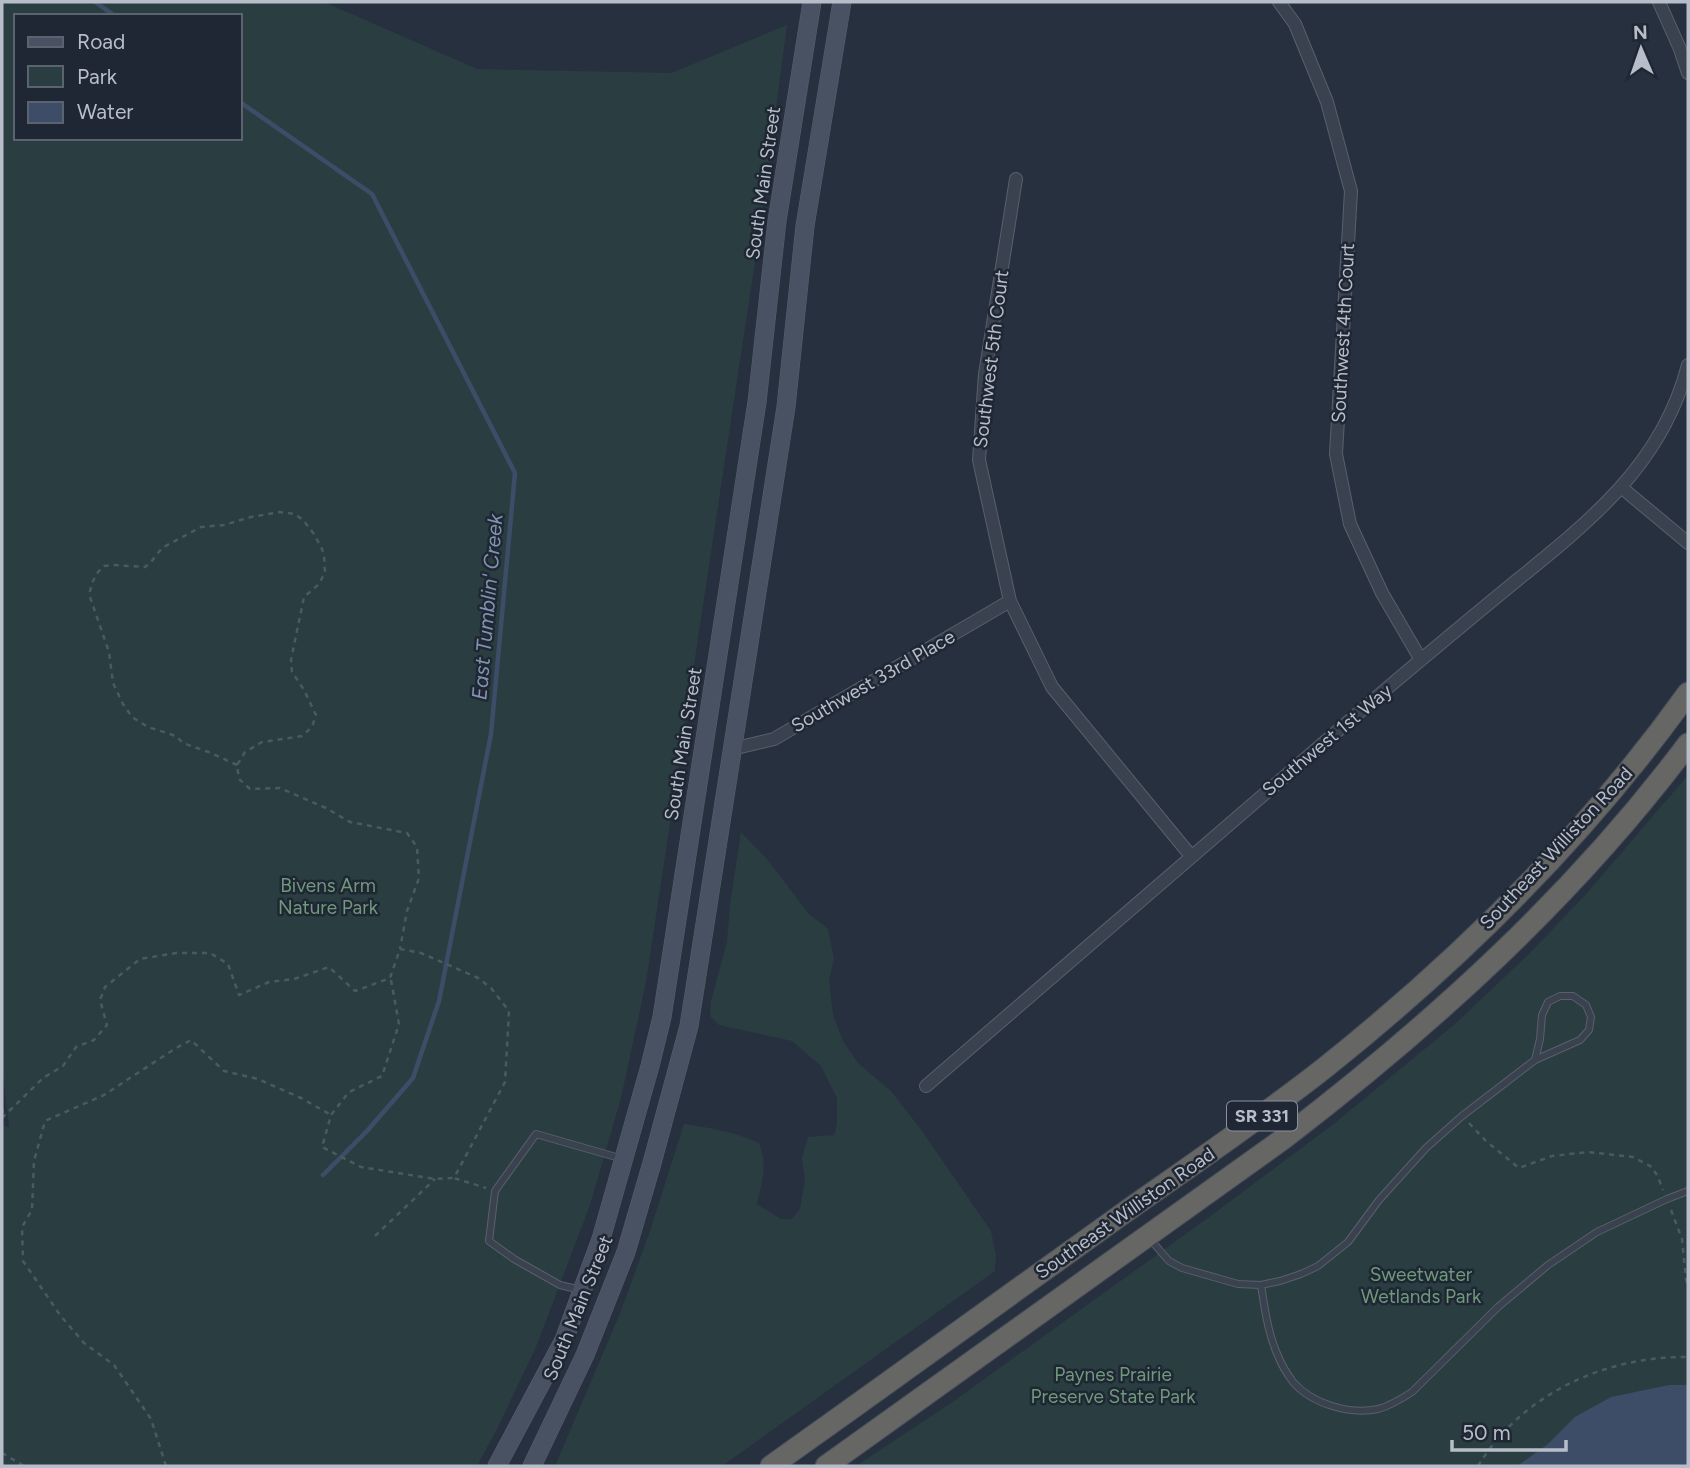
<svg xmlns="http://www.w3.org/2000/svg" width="1690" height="1468" font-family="Figtree,sans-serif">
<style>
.green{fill:#2a3e41;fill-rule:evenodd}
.water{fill:#3e4d67}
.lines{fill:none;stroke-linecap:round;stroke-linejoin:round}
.stream{stroke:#3e4d67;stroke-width:4.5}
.service-casing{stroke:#59606c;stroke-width:8}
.minor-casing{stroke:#59606c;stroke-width:14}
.secondary-casing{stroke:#59606c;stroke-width:19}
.trunk-casing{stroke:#464d59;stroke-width:23}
.path{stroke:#495b5f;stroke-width:2.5;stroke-dasharray:5 5;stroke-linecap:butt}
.service{stroke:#3b424f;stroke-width:6}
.minor{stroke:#3b424f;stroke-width:12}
.secondary{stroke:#495262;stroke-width:18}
.trunk{stroke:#666664;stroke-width:21}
.labels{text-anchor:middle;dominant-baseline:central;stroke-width:5;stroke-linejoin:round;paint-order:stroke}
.shield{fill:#202734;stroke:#8a919c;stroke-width:2}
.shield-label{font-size:18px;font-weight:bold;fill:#b7bec9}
.street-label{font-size:19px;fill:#b7bec9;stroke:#202734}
.park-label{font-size:19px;fill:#70997b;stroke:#202734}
.water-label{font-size:21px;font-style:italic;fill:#8193af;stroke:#202734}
</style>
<rect width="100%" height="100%" fill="#27303f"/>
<path class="green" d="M2 2H324L477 69 671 73 787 25 759 235 646 982 621 1098 590 1205 536 1347 497 1429 477 1466H2V1125L9 1127 2 1065ZM16 16H240V138H16Z
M1688 775V1466H856L954 1401 1212 1215 1335 1123 1455 1024 1533 950 1588 892Z
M741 832 766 858 809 914 828 929 834 959 829 981 833 1015 843 1041 858 1063 891 1091 922 1131 991 1231 996 1256 995 1271 722 1466H555L619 1316 650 1231 684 1124C710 1128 735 1132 759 1143 768 1166 762 1181 757 1204L781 1219H792L800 1209 805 1180 802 1158 808 1137 834 1135 837 1124V1098L821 1066 792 1041 719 1025 710 1016 711 1001 727 942 730 905Z"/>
<path class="water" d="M1669 1385H1688V1466H1518L1520 1464 1548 1444 1575 1417 1611 1397Z"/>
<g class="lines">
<path class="stream" d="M95 2 115 16
M240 102 372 194 515 473 491 734 439 1001 413 1078 367 1131 323 1175"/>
<g class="service-casing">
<path id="service" d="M1149 1238 1169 1261 1182 1268 1238 1284 1261 1285 1280 1281 1301 1274 1318 1266 1348 1242 1379 1200 1426 1148 1462 1116 1535 1060 1580 1040 1589 1030 1591 1017 1586 1005 1573 996H1560L1548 1002 1542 1015 1540 1039 1535 1060
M1261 1285C1265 1310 1268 1335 1279 1358 1282 1366 1288 1375 1293 1382 1312 1404 1350 1415 1378 1409 1390 1406 1401 1399 1412 1392L1498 1307 1548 1265 1597 1232 1667 1199 1688 1191
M581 1290 560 1285 514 1259 489 1241 495 1191 536 1134 623 1159"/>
</g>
<g class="minor-casing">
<path id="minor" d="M1279 2 1295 24 1327 102 1351 191 1336 454 1350 524 1382 593 1421 660
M1659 2 1680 49 1688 73
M1016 179 985 374 979 460 1010 601 1052 687 1191 856
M1621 487 1688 543
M732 749 774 739 1010 601
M926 1086C1079 953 1232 821 1385 690 1429 653 1472 617 1516 581 1552 552 1588 523 1619 489 1651 454 1676 411 1688 365"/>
</g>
<g class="secondary-casing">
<path id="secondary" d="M497 1466 564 1340 601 1239 650 1066 662 1017 757 402 777 221 812 2
M532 1466 585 1355 626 1252 652 1163 689 1026 786 407 805 226 842 2"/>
</g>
<g class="trunk-casing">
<path id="trunk" d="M771 1466C888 1383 1004 1299 1121 1215 1190 1166 1260 1119 1327 1066 1462 958 1587 834 1688 693
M826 1466 1283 1139C1433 1024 1574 896 1688 744"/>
</g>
<path class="path" d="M237 765 211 753 183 743 176 736 148 727 132 717 123 704 113 683 109 652 90 597V591L93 581 98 572 104 566 113 565 145 567 151 562 162 548 201 527 224 525 251 517 280 512 295 514 303 520 314 534 322 549 324 556 325 572 319 584 304 597 291 660 292 672 304 690 316 715 312 727 302 736 262 742 245 752 237 765 239 779 250 789 280 788 326 808 350 822 407 833 417 847 419 878 407 911 400 949
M391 980 399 1024 382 1076 349 1092 331 1115 322 1147 361 1167 435 1179 454 1178
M2 1108 4 1117
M2 1118 43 1078 63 1066 76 1047 94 1040 107 1025 100 1000 105 987 140 959 176 953H210L228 964 239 995 269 982 294 979 329 967 355 991 390 978 400 949 421 953 478 978 491 988 509 1011 505 1082 454 1178 486 1188
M1469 1123 1486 1141 1519 1168 1552 1156 1588 1152 1633 1157 1652 1167 1658 1177 1663 1190
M1671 1210 1682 1239 1686 1279 1688 1287
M375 1236 435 1179
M2 1453 24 1466
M166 1466 151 1419 114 1365 84 1343 60 1315 23 1261 22 1227 32 1210 34 1161 45 1121 104 1095 176 1048 191 1040 224 1071 258 1079 301 1098 331 1115
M1478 1466C1522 1394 1605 1356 1688 1357"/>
<use href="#service" class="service"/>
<use href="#minor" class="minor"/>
<use href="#secondary" class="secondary"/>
<use href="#trunk" class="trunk"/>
</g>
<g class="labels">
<rect class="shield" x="1227" y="1101.5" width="70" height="29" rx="5"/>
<g class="shield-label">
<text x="1262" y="1116">SR 331</text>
</g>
<g class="street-label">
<text transform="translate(763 183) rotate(-82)">South Main Street</text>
<text transform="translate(1343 333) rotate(-87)">Southwest 4th Court</text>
<text transform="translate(991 359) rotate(-83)">Southwest 5th Court</text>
<text transform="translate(873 681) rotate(-30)">Southwest 33rd Place</text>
<text transform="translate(1327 740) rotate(-40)">Southwest 1st Way</text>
<text transform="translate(683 744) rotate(-81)">South Main Street</text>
<text transform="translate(1556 848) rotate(-47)">Southeast Williston Road</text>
<text transform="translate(1125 1213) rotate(-35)">Southeast Williston Road</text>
<text transform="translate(578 1308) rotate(-68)">South Main Street</text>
</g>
<g class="park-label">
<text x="328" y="885">Bivens Arm<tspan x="328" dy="22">Nature Park</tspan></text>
<text x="1421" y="1274">Sweetwater<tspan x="1421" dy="22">Wetlands Park</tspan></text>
<text x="1113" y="1374">Paynes Prairie<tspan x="1113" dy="22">Preserve State Park</tspan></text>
</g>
<g class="water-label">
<text transform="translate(487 607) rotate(-85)">East Tumblin' Creek</text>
</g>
</g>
<rect width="1690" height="1468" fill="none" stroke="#b7bec9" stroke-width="7"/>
<rect x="14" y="14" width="228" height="126" fill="#202734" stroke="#5c6370" stroke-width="2"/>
<rect x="28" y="37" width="35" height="10" fill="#495262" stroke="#5c6370" stroke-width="2"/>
<text x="77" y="49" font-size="21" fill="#b7bec9">Road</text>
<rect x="28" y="66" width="35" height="21" fill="#2a3e41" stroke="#5c6370" stroke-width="2"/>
<text x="77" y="84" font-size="21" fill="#b7bec9">Park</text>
<rect x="28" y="102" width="35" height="21" fill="#3e4d67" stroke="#5c6370" stroke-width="2"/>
<text x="77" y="119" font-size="21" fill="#b7bec9">Water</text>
<g transform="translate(1641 49) rotate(358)" stroke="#202734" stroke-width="5" paint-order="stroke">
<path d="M0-5L12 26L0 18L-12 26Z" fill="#b7bec9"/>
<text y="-10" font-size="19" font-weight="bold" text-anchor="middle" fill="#b7bec9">N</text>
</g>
<path d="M1452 1440v10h114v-10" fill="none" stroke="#b7bec9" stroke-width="3.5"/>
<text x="1462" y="1440" font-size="21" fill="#b7bec9" stroke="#202734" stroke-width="5" paint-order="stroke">50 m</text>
</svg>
